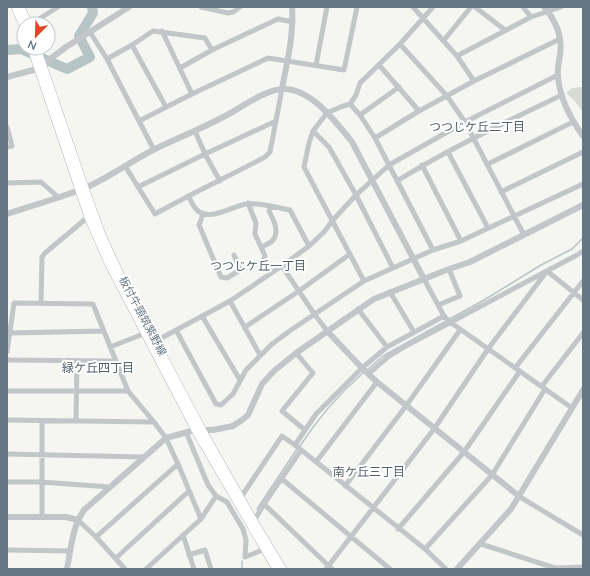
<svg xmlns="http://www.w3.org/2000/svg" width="590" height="576" font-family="Mulish,'Noto Sans JP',sans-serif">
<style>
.green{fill:#d6dcd2}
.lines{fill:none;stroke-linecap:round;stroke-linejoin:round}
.stream{stroke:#b6c4c6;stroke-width:1.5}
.river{stroke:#b6c4c6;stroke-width:10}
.secondary-casing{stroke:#b2b8bb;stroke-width:8}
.minor{stroke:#c2c6c9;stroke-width:5}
.tertiary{stroke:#c2c6c9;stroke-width:6}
.secondary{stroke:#fff;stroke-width:7}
.labels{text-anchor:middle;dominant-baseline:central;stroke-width:4;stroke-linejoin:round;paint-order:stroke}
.street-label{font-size:11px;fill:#647681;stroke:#fff}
.neighbourhood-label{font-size:12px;fill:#525f67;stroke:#fff}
</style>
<rect width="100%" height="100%" fill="#f5f5f1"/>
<path class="green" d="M583 87V112L573 99 566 93 572 88Z"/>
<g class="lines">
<path class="stream" d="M367 370 383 356 484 300 541 265 572 249 583 238
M300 446C318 418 339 394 364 372
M257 509 297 449
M242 569V561"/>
<path class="river" d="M7 50 21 49 67 69 90 57 79 36 93 13 92 7"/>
<g class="secondary-casing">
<path id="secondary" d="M15 7 24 28
M21 7 29 24
M31 48 88 217 109 265 195 430 276 569
M37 48 85 188 102 235 120 274 203 431 254 521 283 569"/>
</g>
<path class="minor" d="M201 7 228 13 233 12 240 7
M413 7 457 56 474 81
M475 7 505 30
M523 7 531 17
M31 24 58 7
M162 31 192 94
M90 32 107 59 154 150
M444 40 471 7
M400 44 447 96 465 122 524 235
M132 45 166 107
M457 56 531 17 561 7
M107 59 132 45 153 31 205 38 212 50
M316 65 327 7
M379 65 419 111
M180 68 212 50 278 19 293 22
M350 104 360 115 375 138 433 250
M360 115 399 87
M139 121 192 94 268 58 344 70 357 7
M7 127 12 146 7 147
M195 131 205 154 220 181
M313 131 329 147 356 195 393 268
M375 138 419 111 474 81 560 39
M448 152 488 228
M488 164 573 122
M422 165 461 241
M125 166 155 214C191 194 229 176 265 157L270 152 282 89
M397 181C450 148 506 122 562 95
M7 183 41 182 58 197
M138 187 205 154 276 121
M501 192 583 152
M188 196C191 200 193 206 196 209 208 223 232 206 246 204 258 202 278 208 290 210L309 246
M203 214 199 225 221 277 227 278 240 270 263 261 265 256 255 234 256 223 248 203
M262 247C265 245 271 243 273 240 280 231 273 219 269 211L271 206
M234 255 240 270
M282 266 315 315 328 332
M547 271 583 300
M424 279 444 316 450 322 572 408
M364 281 304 167 309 143 313 131 327 113 343 106 350 104 356 95 360 83 400 44 433 7
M390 292 414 332
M230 301 260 355
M41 303 42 257 45 253 88 217
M438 305 460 296 449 269
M358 309 387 347
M202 316 240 380
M444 316 387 347 362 368 316 414 295 445 425 549 446 569
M245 327 299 291 350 254
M176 330 216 404 221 405 233 394 246 370 272 344 291 330 364 281 433 250 461 241 583 184
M10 333 104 331
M156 341 230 301 282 266 309 246 324 232 333 220 356 195 389 165 465 122 558 75
M110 347 146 333
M7 352 14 303 93 304 128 391 154 422 166 438 178 464 201 519 146 569
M296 353 313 373 282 411 305 430
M7 360 115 361
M515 368 583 281
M368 374 389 356 404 347 577 255 583 251
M542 386 583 333
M7 391H128
M7 420 154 422
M76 421 77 361
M186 432 208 485 216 496 227 502 243 529 246 540 245 557 265 549
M7 454 144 457
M316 462 377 382
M282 479 390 569
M7 482H41L110 487
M345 486 406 406 460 330
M241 497 282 436 295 445
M520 497 583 535
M264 504 332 569
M42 517V421
M201 519 216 496
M78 520 96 537 125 569
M254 521 264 504 301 450
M398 529 464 452 520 371
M183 535 194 569
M96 537 178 464
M481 544 555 568 583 567
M425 549 492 475 545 389
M7 550 71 551
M189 555 205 550 211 569
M116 558 189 491
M326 569 434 429 488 349 547 271"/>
<path class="tertiary" d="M544 7C556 21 563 36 560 55 559 62 557 70 558 77 560 99 570 118 583 136
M7 77 37 69 66 47 129 7
M282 89C287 62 294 35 292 7
M7 214C33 205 60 198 85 188 108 178 130 162 153 150 178 138 203 128 227 115 242 107 265 90 282 89 310 87 336 122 352 142L424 279
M328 332 362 368 377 382 520 497
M7 517H66L78 520
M67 569C71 549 72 527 84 510L166 438 195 430H213L233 426 242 420 248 415 262 384 274 371 296 353 374 299 449 269 470 262 583 205
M457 569 511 509 583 390"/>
<use href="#secondary" class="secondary"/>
</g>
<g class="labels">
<g class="street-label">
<text transform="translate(143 316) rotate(62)">板付牛頸筑紫野線</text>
</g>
<g class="neighbourhood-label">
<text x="477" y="126">つつじケ丘二丁目</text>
<text x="258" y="265">つつじケ丘一丁目</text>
<text x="98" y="367">緑ケ丘四丁目</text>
<text x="369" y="471">南ケ丘三丁目</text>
</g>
</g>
<rect width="590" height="576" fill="none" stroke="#647681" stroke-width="16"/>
<g transform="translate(36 36) rotate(203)"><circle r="19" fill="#ffffff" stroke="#c1c8cd"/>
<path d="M0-3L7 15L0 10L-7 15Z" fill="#de4728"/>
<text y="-6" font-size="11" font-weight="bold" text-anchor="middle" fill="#647681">N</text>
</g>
</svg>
